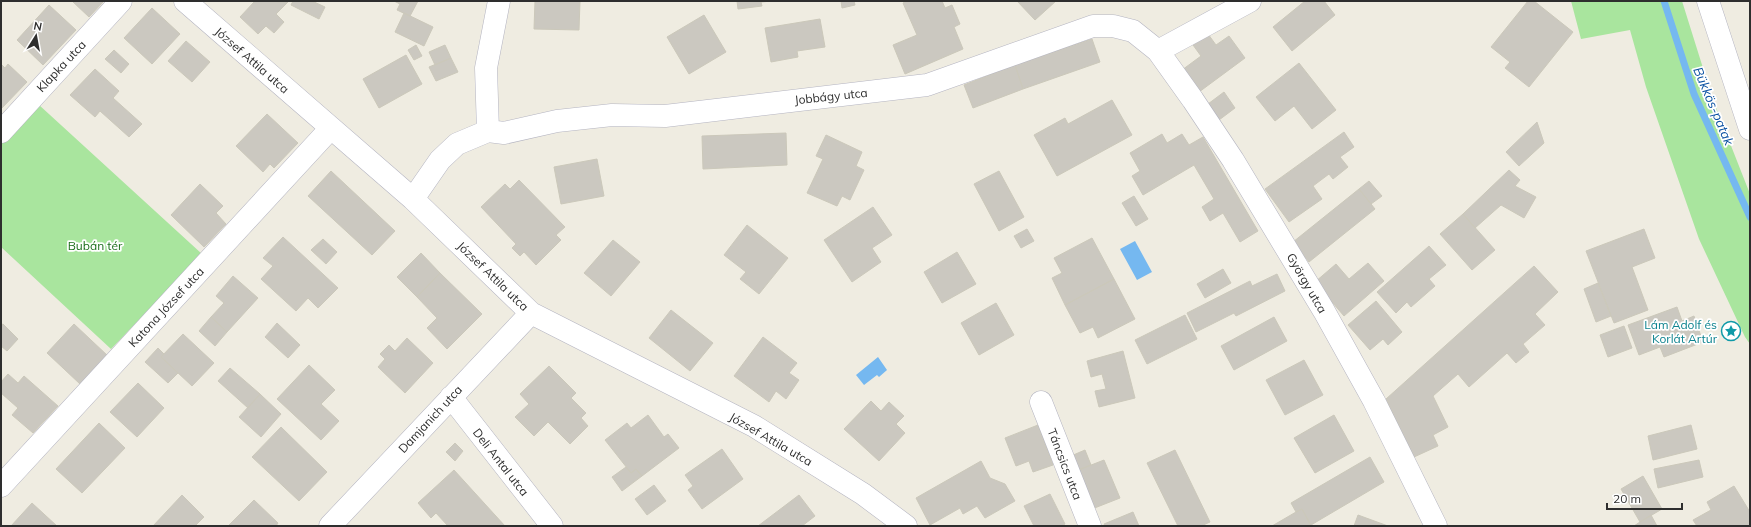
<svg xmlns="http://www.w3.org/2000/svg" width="1751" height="527" font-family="Mulish,sans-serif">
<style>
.green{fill:#a9e59e}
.water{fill:#75b8f0}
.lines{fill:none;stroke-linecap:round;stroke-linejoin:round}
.stream{stroke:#75b8f0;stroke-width:7}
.building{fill:#cbc8c0;stroke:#cbc8ba}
.minor-casing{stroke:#b4b4c1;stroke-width:23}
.minor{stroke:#fff;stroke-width:22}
.labels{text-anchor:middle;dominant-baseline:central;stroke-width:3.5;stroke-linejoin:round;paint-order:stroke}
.street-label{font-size:12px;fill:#2e2e2e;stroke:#fff}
.park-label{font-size:12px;fill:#1c6e1b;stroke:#fff}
.culture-label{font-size:12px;fill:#0d838f;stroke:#fff;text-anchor:end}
.water-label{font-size:13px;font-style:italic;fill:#0d53a3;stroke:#fff}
</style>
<rect width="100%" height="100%" fill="#efece1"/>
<path class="green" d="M1571 1H1682L1713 100 1750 194V344L1745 337 1699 239 1646 87 1630 30 1581 39Z
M38 104 202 254 111 349 1 247V143Z"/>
<path class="water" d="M1135 241 1152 272 1137 280 1120 249Z
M878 357 887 370 879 377 877 375 864 385 856 375Z"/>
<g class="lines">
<path class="stream" d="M1664 1 1694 94 1750 217"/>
</g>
<path class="building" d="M72 1H104L89 17Z
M255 1 288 2 276 14 284 22 274 33 266 26 258 34 240 17Z
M293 1H312L325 7 319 19 291 5Z
M394 1H418L410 16 397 10 400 4Z
M535 1H580L579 30 534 29Z
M737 1H772L761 2 762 6 738 9Z
M841 1H854L855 5 842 8Z
M907 1H942L945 8 952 5 960 24 954 27 963 49 905 74 893 45 917 35 903 3Z
M1017 1H1056L1035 20Z
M1305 1H1324L1335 15 1292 51 1273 27Z
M1528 1H1534L1573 32 1529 87 1505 68 1510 62 1491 47Z
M49 5 76 30 43 65 17 40Z
M152 8 180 34 152 64 124 38Z
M404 13 433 27 424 46 395 32Z
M704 15 726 52 689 74 667 37Z
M820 19 825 47 797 51 798 57 771 62 765 28Z
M1208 34 1216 45 1229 36 1245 58 1199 92 1182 70 1201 56 1193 45Z
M1092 39 1100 62 1023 89 1015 65Z
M186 41 210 62 192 82 168 61Z
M416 45 422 56 414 60 408 50Z
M445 45 451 58 435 65 429 52Z
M114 50 129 64 121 73 105 59Z
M406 55 422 84 379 108 363 79Z
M451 58 458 72 436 81 429 67Z
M1299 63 1336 110 1312 129 1294 106 1275 121 1256 97Z
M1 64 5 68 8 64 27 82 1 109Z
M1015 65 1023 89 973 108 964 85Z
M95 69 119 91 113 98 142 124 129 137 100 111 95 117 70 95Z
M1224 92 1235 108 1219 120 1208 104Z
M1112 100 1132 135 1057 176 1034 135 1065 118 1068 124Z
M267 114 298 143 274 168 270 164 263 172 236 146Z
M1537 122 1544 143 1519 166 1506 152Z
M1344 132 1354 147 1340 157 1348 167 1333 179 1329 174 1313 186 1322 199 1289 222 1265 189Z
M786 133 787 165 703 169 702 136Z
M1162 134 1167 143 1182 134 1189 145 1203 137 1258 231 1240 242 1223 213 1210 221 1202 207 1214 199 1194 165 1143 195 1132 176 1140 171 1130 153Z
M826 135 862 152 856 166 864 170 850 200 842 196 837 206 807 193 823 159 816 156Z
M597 159 604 196 561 204 554 167Z
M1509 170 1520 180 1515 186 1536 197 1524 218 1501 205 1475 228 1463 214Z
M331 171 395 231 372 255 308 196Z
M999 171 1024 217 999 231 974 184Z
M519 180 565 227 556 235 561 240 536 265 524 252 520 256 512 248 516 244 481 207 505 184 510 189Z
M1369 181 1382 196 1371 204 1359 189Z
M200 184 223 206 216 213 226 224 204 247 171 215Z
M1359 189 1375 209 1309 262 1293 242Z
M1134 196 1148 219 1136 226 1122 203Z
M873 207 892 235 872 248 881 262 852 282 824 240Z
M1463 214 1495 250 1472 270 1440 234Z
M747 225 788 258 759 294 740 279 746 272 724 255Z
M1027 229 1034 241 1021 248 1014 236Z
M1644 229 1655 258 1632 267 1648 310 1614 323 1586 251Z
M283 237 338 288 318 308 308 298 296 311 261 279 273 266 263 258Z
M1092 238 1114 279 1065 305 1052 278 1062 273 1054 258Z
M323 239 337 252 326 264 311 250Z
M613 240 640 262 611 296 584 273Z
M1429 246 1446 265 1429 279 1435 286 1411 307 1407 302 1396 313 1377 292Z
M957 252 976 284 942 303 924 272Z
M421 253 440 273 417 297 397 277Z
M1368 263 1384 281 1344 316 1315 282 1336 264 1349 279Z
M1534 266 1558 292 1535 314 1545 325 1523 344 1529 352 1516 363 1507 353 1469 387 1458 374 1433 396 1448 427 1433 435 1438 446 1414 457 1386 399Z
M1223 269 1231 283 1205 298 1197 284Z
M440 273 482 314 447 349 427 328 437 318 417 297Z
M1277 274 1285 291 1236 316 1234 313 1196 332 1187 313 1250 281 1252 286Z
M233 276 258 298 227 332 211 317 224 303 216 296Z
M1114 279 1135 319 1098 338 1093 327 1080 333 1065 305Z
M1598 283 1611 316 1596 322 1584 289Z
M1376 301 1402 332 1388 345 1383 339 1370 350 1348 325Z
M996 303 1014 335 979 355 961 323Z
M1677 307 1682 321 1694 316 1703 342 1664 357 1660 347 1639 355 1628 325Z
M671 310 713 343 690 371 649 338Z
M1185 315 1197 339 1147 364 1135 340Z
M211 317 227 332 215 346 199 331Z
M1274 317 1287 341 1234 370 1221 346Z
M277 323 300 345 288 358 265 337Z
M3 324 18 339 7 351 1 346V325Z
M74 324 108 356 80 384 47 353Z
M1624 326 1632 348 1608 357 1600 335Z
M183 334 214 363 192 386 161 357Z
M763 337 797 363 789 373 799 380 786 399 776 391 769 402 734 376Z
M407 338 433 363 405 393 378 367 385 359 380 354 389 345 395 351Z
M158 348 164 354 161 357 178 373 168 383 145 362Z
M1123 351 1135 398 1099 407 1095 391 1106 389 1102 374 1091 377 1087 361Z
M1304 360 1323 395 1285 415 1266 380Z
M309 365 335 390 321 404 339 421 321 440 277 399Z
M549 366 576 393 571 398 586 413 581 418 588 426 570 444 548 422 534 436 515 417 529 404 520 394Z
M230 368 260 394 248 408 218 381Z
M8 374 18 383 24 376 58 406 33 433 12 415 18 408 1 393V382Z
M138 383 164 408 137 437 110 412Z
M260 394 281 414 261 437 239 417Z
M871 401 881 411 889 402 904 416 896 424 905 433 879 461 844 429Z
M648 415 664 437 668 434 679 448 642 476 636 469 631 473 605 440 627 423 631 428Z
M1334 415 1354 451 1315 473 1294 438Z
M99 423 125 448 82 493 56 469Z
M1038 425 1053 465 1033 472 1029 461 1016 466 1005 438Z
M1691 425 1697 449 1653 460 1648 436Z
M281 427 327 472 299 501 252 457Z
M455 443 463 451 455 461 446 452Z
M722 449 743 479 702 509 688 490 693 486 685 475Z
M1085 450 1091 465 1076 471 1071 456Z
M1175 450 1210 522 1201 526H1178L1147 463Z
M1370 457 1384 482 1311 525 1302 509 1296 512 1291 503Z
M1104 460 1120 498 1092 509 1076 471Z
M1699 460 1703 477 1658 488 1654 469Z
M981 461 990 478 1005 484 1015 501 985 518 977 506 963 514 960 508 930 525 916 498Z
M626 467 631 473 636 469 642 476 622 491 612 477Z
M454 470 505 526H448L436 513 431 518 418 503Z
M1643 476 1662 509 1640 522 1621 489Z
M654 485 666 501 647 515 635 499Z
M1734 486 1750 512V526H1697L1693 520 1711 510 1707 502Z
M1050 494 1065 524 1061 526H1034L1024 506Z
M182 495 204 517 195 526H153Z
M799 495 815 516 802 526H758Z
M254 500 278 523 276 526H228Z
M32 503 57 526H11Z
M1302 509 1311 526H1272L1296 512Z
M1133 512 1139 526H1105L1104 524Z
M1358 515 1388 526H1354Z
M1651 515 1657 526H1634L1640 522Z"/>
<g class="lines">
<g class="minor-casing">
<path id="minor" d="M185 1 413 199 531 313 754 426 863 494 906 526
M1708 1 1750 129
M1158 51 1250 1
M488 131 486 68 499 1
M1 132 121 1
M413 199 440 160 457 144 488 131 504 133 557 121 612 115 665 116 927 85 1093 26H1113L1133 31 1158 51 1193 100 1233 160 1324 311 1374 401 1436 526
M451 397 552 526
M1041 402 1090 526
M1 486 331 128
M330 526 531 313"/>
</g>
<use href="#minor" class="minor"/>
</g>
<defs>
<g id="sight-ring" transform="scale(1)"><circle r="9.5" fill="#fff" stroke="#0f9aa8" stroke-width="1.5"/><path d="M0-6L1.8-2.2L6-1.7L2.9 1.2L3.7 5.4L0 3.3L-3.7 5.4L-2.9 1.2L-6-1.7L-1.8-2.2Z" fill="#0f9aa8"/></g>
</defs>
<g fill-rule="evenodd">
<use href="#sight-ring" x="1731" y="331"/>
</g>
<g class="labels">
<g class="street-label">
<text transform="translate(252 60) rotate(41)">József Attila utca</text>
<text transform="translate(61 66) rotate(-47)">Klapka utca</text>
<text transform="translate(831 96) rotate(-6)">Jobbágy utca</text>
<text transform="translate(493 276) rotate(44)">József Attila utca</text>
<text transform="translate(1307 283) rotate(60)">György utca</text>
<text transform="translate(166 307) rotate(-47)">Katona József utca</text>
<text transform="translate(430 419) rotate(-47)">Damjanich utca</text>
<text transform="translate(771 439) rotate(30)">József Attila utca</text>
<text transform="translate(501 462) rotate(52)">Deli Antal utca</text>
<text transform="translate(1065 464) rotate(69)">Táncsics utca</text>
</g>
<g class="park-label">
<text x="95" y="245">Bubán tér</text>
</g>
<g class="culture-label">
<text x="1717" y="324">Lám Adolf és<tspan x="1717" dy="14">Korlát Artúr</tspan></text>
</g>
<g class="water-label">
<text transform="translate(1714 106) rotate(67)">Bükkös-patak</text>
</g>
</g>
<rect width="1751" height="527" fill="none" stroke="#2e2e2e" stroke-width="4"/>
<g transform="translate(36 36) rotate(11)" stroke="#ffffff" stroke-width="3" paint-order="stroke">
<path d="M0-3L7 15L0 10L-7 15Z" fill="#2e2e2e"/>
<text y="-6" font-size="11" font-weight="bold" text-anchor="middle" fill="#2e2e2e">N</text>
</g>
<path d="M1607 503v6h75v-6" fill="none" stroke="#2e2e2e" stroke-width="2"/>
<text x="1613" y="503" font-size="12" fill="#2e2e2e" stroke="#ffffff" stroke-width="3" paint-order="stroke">20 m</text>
</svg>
